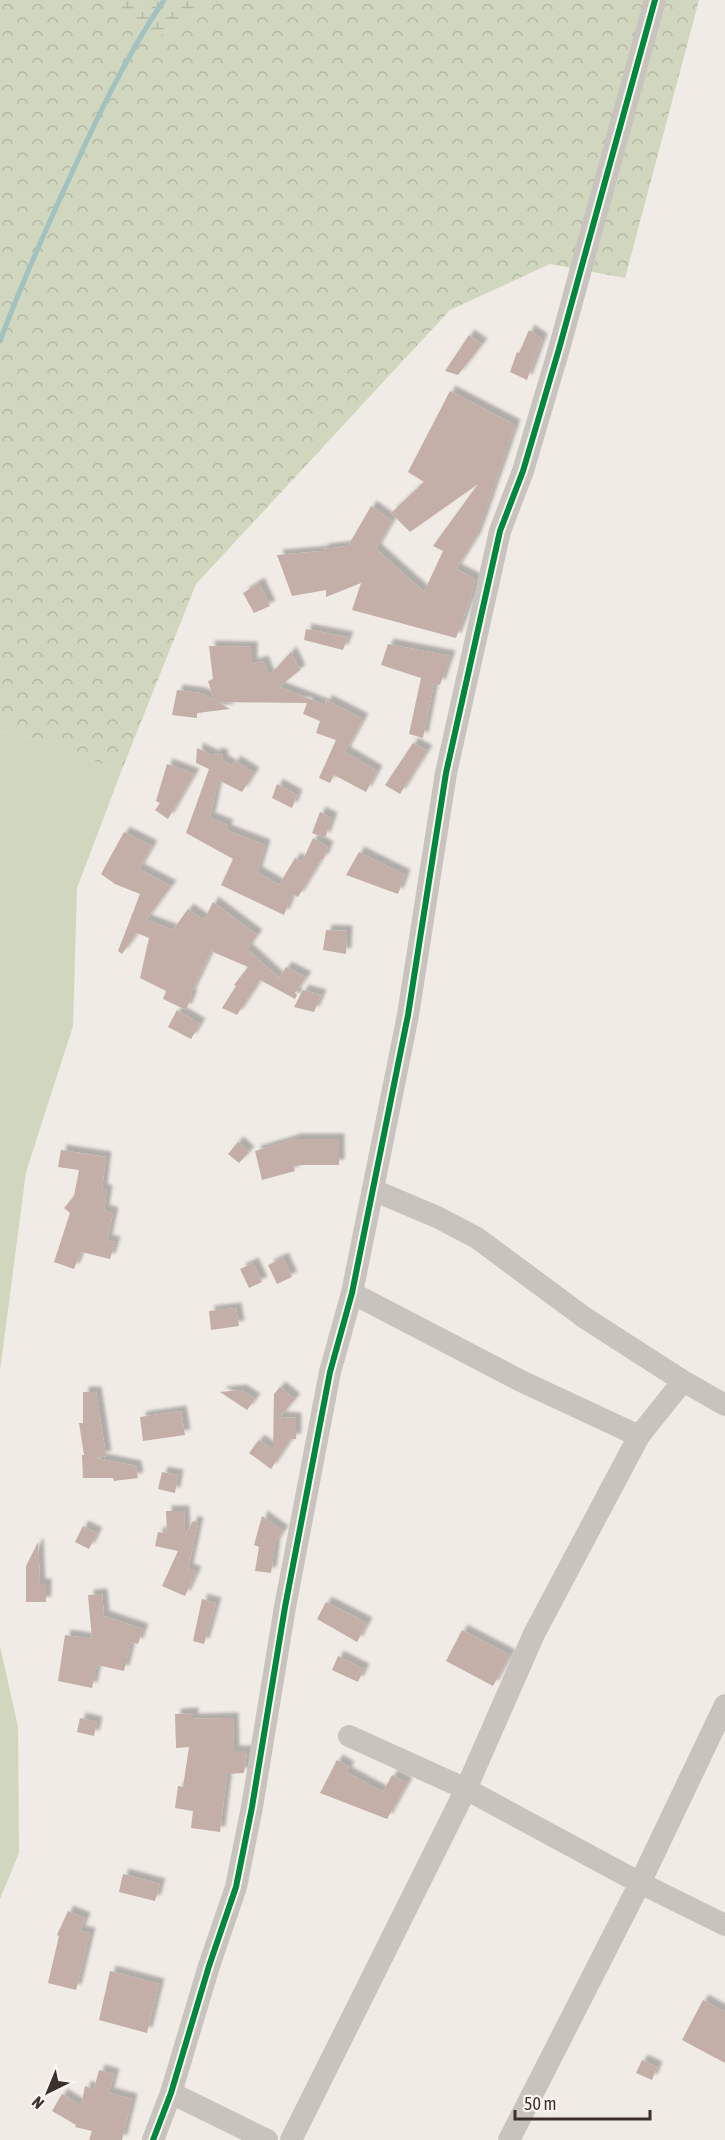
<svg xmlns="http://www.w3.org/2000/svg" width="725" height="2140" font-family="'Asap Condensed',sans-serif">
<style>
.grass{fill:#d1d6bf}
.forest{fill:url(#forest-crowns)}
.wetland{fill:url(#wetland-marsh)}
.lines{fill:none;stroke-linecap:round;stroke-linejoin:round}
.stream{stroke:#a1c2c1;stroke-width:5}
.building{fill:#c3afa7;filter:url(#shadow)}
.minor{stroke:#c9c3be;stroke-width:22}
.cycleway-casing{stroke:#fbf5ee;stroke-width:10}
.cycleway{stroke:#00873e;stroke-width:6}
</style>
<defs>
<pattern id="forest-crowns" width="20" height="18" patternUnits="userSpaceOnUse" patternTransform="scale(1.5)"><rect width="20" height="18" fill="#d1d6bf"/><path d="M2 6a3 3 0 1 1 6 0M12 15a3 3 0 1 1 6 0" fill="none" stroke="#b4b8a4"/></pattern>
<pattern id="wetland-marsh" width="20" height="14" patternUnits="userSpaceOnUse" patternTransform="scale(1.5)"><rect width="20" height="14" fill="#d1d6bf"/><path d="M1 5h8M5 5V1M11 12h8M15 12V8" fill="none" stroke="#b4b8a4"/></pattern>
<filter id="shadow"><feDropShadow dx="5.5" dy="-5.5" stdDeviation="1.5" flood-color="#0004"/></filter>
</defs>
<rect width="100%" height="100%" fill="#f0ebe5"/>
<path class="grass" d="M0 731 49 742 121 772 77 888 73 1026 26 1172 0 1371Z
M0 1646 18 1727 19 1853 0 1899Z"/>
<path class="forest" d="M0 0H113L156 38 221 0H699L625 278 550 264 450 310 196 584 121 772 49 742 0 731Z"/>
<path class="wetland" d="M113 0H221L156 38Z"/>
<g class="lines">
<path class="stream" d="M0 341C21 285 45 231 70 177 98 116 126 56 164 0"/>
</g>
<path class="building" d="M529 330 542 339 527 380 510 372 517 352 519 353Z
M469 335 482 344 458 375 445 371Z
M450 391 515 425 476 537 456 569 475 579 471 597 456 638 352 610 361 583 326 597V590L292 596 277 555 323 551V549L348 546 371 506 392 521 376 549 424 592 443 551 433 546 478 484 410 532 391 513 424 482 408 472Z
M259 583 270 606 254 613 243 593Z
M306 629 348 637 343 650 304 640Z
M388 644 450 656 440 685 434 683 423 738 409 734 421 678 381 665Z
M209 646 252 647V664L263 661 269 676 291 652 300 670 279 687 325 705 326 700 363 719 345 752 377 771 366 792 334 775 330 783 319 778 336 740 316 733 320 721 303 714 307 703 218 702 230 709 197 713V718L172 715 177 690 200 693 214 700 208 681 213 679Z
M413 743 427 751 400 794 385 785Z
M197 748 214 756 215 753 223 755 222 760 232 766 235 761 254 773 242 792 218 780 210 818 228 825 226 830 265 845 257 872 279 885 295 858 302 862 313 838 328 847 323 860 321 859 298 897 292 894 284 915 221 885 233 859 186 833 209 769 196 763Z
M167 764 194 774 168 819 155 810 160 803 156 801Z
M277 784 297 795 292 808 272 798Z
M320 812 332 818 325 838 312 833Z
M124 832 152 846 139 869 171 886 146 920 173 930 188 909 204 920 213 902 257 935 247 949 279 978 286 967 306 977 295 993 297 995 295 999 260 980 237 1015 222 1008 236 986 234 985 248 967 211 951 190 995H192L186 1010 163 999 166 991 140 978 149 938 137 933 122 954 118 951 140 894 115 884 101 874Z
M359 852 405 875 398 894 346 875Z
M326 930 347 931 346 954 323 950Z
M303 990 321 995 314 1012 294 1007Z
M177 1010 200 1024 191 1039 168 1027Z
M296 1139H339V1165H293L295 1171 262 1180 255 1151Z
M238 1142 249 1152 239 1163 228 1154Z
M61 1150 106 1157 102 1189 107 1191 104 1210 113 1213 107 1240 115 1242 110 1259 81 1252 74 1269 54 1262 70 1213 64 1208 74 1196 79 1170 58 1167Z
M283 1258 292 1277 277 1284 268 1265Z
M253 1263 262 1282 249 1288 240 1269Z
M236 1308 239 1326 211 1330 209 1311Z
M280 1387 295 1399 280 1417 296 1418V1439H291L271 1469 249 1453 259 1440 273 1450 274 1394Z
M241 1390 255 1399 247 1410 220 1392Z
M83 1392H96L106 1456 96 1458 136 1466 138 1478 114 1481 113 1478H83L82 1455H84L79 1423H83Z
M181 1411 185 1435 143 1441 140 1417Z
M162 1472 178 1475 175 1493 158 1489Z
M166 1511H184L185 1535 193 1521 198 1523 188 1569 196 1572 185 1596 162 1586 178 1551 155 1546 158 1532 167 1534Z
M262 1516 283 1531 275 1543 271 1573 255 1571 259 1547 254 1545Z
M83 1526 97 1533 89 1549 75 1542Z
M38 1542 40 1584H46V1602H26V1566Z
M102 1594 104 1616 143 1629 138 1644 131 1642 124 1671 97 1665 92 1688 58 1681 65 1635 92 1639 88 1595Z
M202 1599 216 1603 204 1644 193 1641Z
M326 1602 367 1623 357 1642 317 1619Z
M462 1630 510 1655 493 1686 446 1661Z
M338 1656 364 1669 358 1682 332 1670Z
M193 1713V1719L233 1718 234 1751H247L244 1773 227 1774 220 1832 191 1828 193 1811 175 1808 178 1786 183 1787 189 1747 176 1748 175 1714Z
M80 1718 97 1722 94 1736 77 1732Z
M337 1760 349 1767 346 1772 383 1792 392 1775 407 1783 387 1819 320 1793Z
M123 1874 160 1884 155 1901 119 1892Z
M68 1911 85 1918 80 1931 90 1933 76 1990 48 1983 59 1936 57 1935Z
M110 1971 159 1984 147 2033 99 2020Z
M703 2000 725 2012V2063L682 2040Z
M642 2060 657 2067 652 2080 636 2073Z
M99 2070 114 2074 109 2093 132 2099 122 2140H89L92 2131 75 2127 76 2125 52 2111 62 2094 81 2106 85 2086 94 2089Z"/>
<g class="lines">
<path class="minor" d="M373 1190 437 1217 477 1238 585 1318 683 1381 725 1405
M352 1293 521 1381 639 1436
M349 1736 466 1789 640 1883 725 1925
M171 2093 267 2140
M153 2140 171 2093 209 1966 236 1887 252 1807 285 1607 330 1372 352 1293 408 1015 446 773 500 531 523 471 559 349 655 0
M291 2140 466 1789 534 1634 639 1436 683 1381
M509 2140 640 1883 725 1705"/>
<g class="cycleway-casing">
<path id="cycleway" d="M153 2140 171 2093 209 1966 236 1887 252 1807 285 1607 330 1372 352 1293 408 1015 446 773 500 531 523 471 559 349 655 0"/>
</g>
<use href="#cycleway" class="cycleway"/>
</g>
<g transform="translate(48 2092) rotate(223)" stroke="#fbf5ee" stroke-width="4.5" paint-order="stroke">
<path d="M0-4.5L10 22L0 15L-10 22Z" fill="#3b302b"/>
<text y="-9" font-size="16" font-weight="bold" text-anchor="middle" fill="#3b302b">N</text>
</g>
<path d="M515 2110v9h135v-9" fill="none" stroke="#3b302b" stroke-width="3"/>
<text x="524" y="2110" font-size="18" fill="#3b302b" stroke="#fbf5ee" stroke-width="4.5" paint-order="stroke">50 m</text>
</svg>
